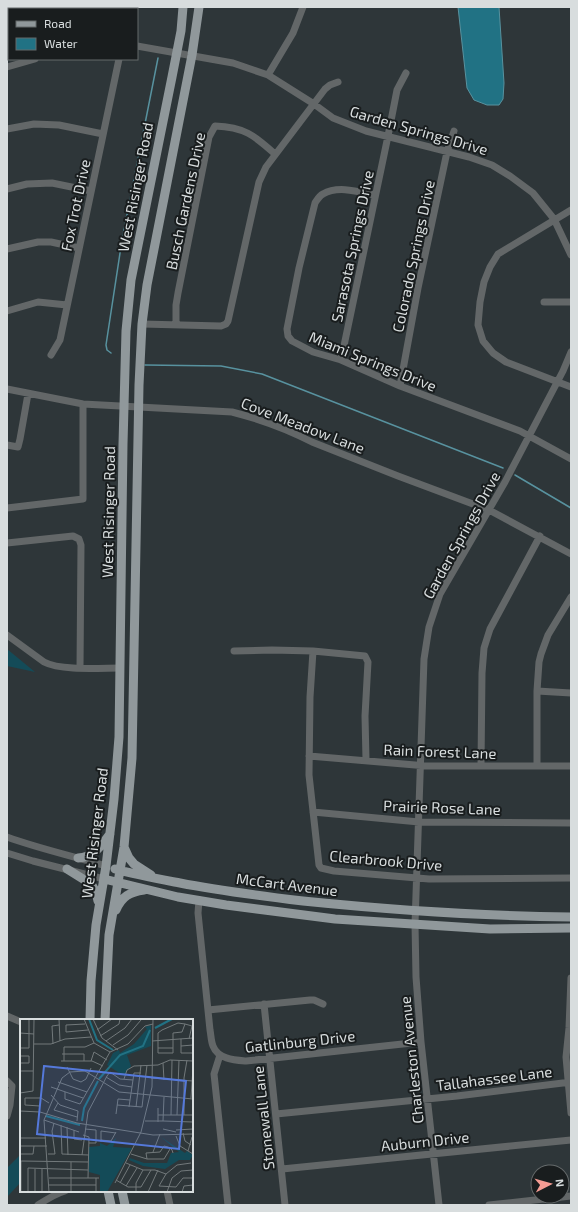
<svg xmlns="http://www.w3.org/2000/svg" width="578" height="1212" font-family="'Exo 2',sans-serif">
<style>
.green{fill:#144b58}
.water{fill:#217284;stroke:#58929f}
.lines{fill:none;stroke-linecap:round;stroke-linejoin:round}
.stream{stroke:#58929f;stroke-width:1.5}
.minor{stroke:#636768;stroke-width:7}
.major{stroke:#90989b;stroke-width:9}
.labels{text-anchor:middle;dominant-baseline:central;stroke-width:4;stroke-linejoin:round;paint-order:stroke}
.street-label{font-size:15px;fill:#d8ddde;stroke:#191d1e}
.inset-river{fill:none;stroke:#217284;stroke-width:2}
.inset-road{fill:none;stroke:#72797b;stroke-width:1}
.view{fill:#5579da;fill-opacity:0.15;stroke:#5579da;stroke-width:2}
.inset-edge{fill:none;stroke:#d8ddde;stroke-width:2}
</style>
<rect width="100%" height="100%" fill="#2e3639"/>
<path class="green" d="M7 649 35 672 7 666Z
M21 1154V1182L7 1197V1168Z"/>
<path class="water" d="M458 7H499L504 83 503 99 499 105H487L474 100 467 88Z"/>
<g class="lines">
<path class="stream" d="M111 353 107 350 106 345 122 240 158 58
M145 365 221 366 262 374 503 468
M515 475 571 508"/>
<path class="minor" d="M137 46 233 63 268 75 314 104 333 118 366 131 469 157 492 165 510 176 533 193 554 219 571 255
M7 67 35 59
M268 75 293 33 303 7
M7 129 34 124 59 125 103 134
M7 189 27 184 52 183 91 191
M375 195C360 192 338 185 323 194 319 196 317 200 315 203L299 268 287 329 288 336 292 341 313 352 341 360 400 386 520 431 571 459
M571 210 498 254 490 267 484 282 480 302 478 325 483 341 493 353 506 362 571 387
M7 249 38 242H51L79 248
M544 302H571
M7 311 38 302 67 305
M142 324 221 326 226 324 228 321 259 182 266 167 325 89 330 85 338 82
M176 325V305L178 293 209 137 215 126C244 127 254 135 275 154
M51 355 60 340 119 59
M341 360 388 136 397 90 406 73
M400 386 418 288 447 152 454 131
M7 389 83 404 232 412C259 419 287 429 312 442L398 476 489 510 571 554
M7 445 18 447 20 439 28 394
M7 508 83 499V404
M7 543 73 536 79 539 81 545 80 668
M7 635 44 662C61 671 100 668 120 668
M234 651 272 650 313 651 365 656 368 662 365 716 366 760
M313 651 310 697 309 775 319 865 321 868 334 871 429 879 571 878
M537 691 571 693
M309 756 427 766H571
M481 766 482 673 484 648 490 629 540 536
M537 766V691L539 662 541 654 548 635 571 597
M313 812 419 822 571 823
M7 837C40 849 73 856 106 866
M7 853 33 861 104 879
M199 900 198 913 210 1030C211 1035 211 1041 213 1046 218 1059 234 1060 246 1061L421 1042
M571 978 569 1028 566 1057 571 1113
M264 1004 285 1205
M208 1010 310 1000H314L323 1004
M7 1016 21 1022
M220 1055 214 1074 228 1205
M7 1081 12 1086 10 1105 7 1116
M276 1114 457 1096 571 1082
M282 1169 571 1140
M167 1191 170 1205
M38 1205C47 1199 55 1194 65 1191
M439 1205 421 1042 416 977 415 924 424 659 429 627 440 594 505 482 563 371 571 352
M489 1205 571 1196"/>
<path class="major" d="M124 847 129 858 134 864 151 875
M78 858C94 857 102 845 110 834
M67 869 91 884 96 892 98 901
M115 869C137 875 159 879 180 883 221 891 262 896 303 901 392 910 481 916 571 917
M104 879 178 897 226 905 335 919 490 929 571 928
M116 910C122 896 130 892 144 890
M90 1020 91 981 96 925 106 866 114 799 119 737 123 444 126 331 131 280 172 77 181 31 183 7
M105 1020 109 935 124 847 132 758 139 385 142 324 147 285 192 55 199 7
M108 1191 111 1205
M122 1191 125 1205"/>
</g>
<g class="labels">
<g class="street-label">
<text transform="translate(419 130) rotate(16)">Garden Springs Drive</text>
<text transform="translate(135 187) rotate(-79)">West Risinger Road</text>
<text transform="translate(185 201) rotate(-78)">Busch Gardens Drive</text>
<text transform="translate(75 205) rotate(-78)">Fox Trot Drive</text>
<text transform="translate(352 246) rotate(-78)">Sarasota Springs Drive</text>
<text transform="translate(413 256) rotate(-78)">Colorado Springs Drive</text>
<text transform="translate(373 361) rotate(22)">Miami Springs Drive</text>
<text transform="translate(303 425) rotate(21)">Cove Meadow Lane</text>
<text transform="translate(108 512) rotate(-89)">West Risinger Road</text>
<text transform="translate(461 535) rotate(-61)">Garden Springs Drive</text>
<text transform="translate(440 751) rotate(2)">Rain Forest Lane</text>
<text transform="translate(442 807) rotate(2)">Prairie Rose Lane</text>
<text transform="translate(94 833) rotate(-83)">West Risinger Road</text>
<text transform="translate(386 860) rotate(5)">Clearbrook Drive</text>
<text transform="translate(287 884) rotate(7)">McCart Avenue</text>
<text transform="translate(300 1041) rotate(-6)">Gatlinburg Drive</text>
<text transform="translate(411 1060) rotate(-96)">Charleston Avenue</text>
<text transform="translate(494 1078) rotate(-7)">Tallahassee Lane</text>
<text transform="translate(263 1118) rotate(-96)">Stonewall Lane</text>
<text transform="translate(425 1141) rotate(-6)">Auburn Drive</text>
</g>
</g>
<g transform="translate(20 1019)">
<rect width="173" height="173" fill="#2e3639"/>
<path d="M131 6V27L107 36 111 47 104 57 87 46 93 34 99 31 100 34 114 25 127 10 125 8ZM141 118 165 134 167 132 173 136 170 141H159L145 150 123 147 109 141 110 139 124 144H147L151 134 159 133ZM96 119 93 128 112 129 87 173H80V156L69 153V128L80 127V124L87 127Z" fill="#144b58"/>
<path class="inset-river" d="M69 0 77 21 93 31M135 9 152 0M79 60 100 36 123 27 130 11M26 97 60 106M62 102 64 89 78 62"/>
<path class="inset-road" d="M39 0 40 22M64 0 74 24 90 33 108 25 125 7 133 5M73 0 82 19 98 31M65 5 46 6V13L68 11M165 5 162 13 153 14V34H138V14L142 11 158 4 165 5 172 7 169 20M77 11 92 0M0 14 14 15M80 17 99 5 100 0M161 20V34H173M86 22 105 9 112 0M132 22 173 19M14 25H31L45 20 71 18M33 25 32 7 39 6M93 26 108 16 121 1M161 27 173 26M0 29H9V0M138 29H153M42 35H64V42M0 37H9V44H0M41 42H72L83 47M44 42V28H65L74 24M71 42 74 33 87 41M143 44 144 61M47 48 53 60 61 63 66 60 71 49M0 52H13M86 58 99 66 112 68M131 59 173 62M104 60 107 51 114 47 138 46 150 41 173 42M38 63 67 73M31 68 63 79M45 73V80L60 85 90 33M0 74 13 72 14 0M31 76 40 86 58 92 57 102M171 79 173 49M38 84 34 91 57 98M97 86 122 88 127 46M20 87 5 86V79H21L29 84M109 88 114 54H121M116 88 121 46M0 92 20 93 57 104 133 116 173 115M96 95 98 80 110 81M138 96H173M151 96 152 41M157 96 159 41M164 96V59L167 41M24 101 59 113M125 102H143L144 78M143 102 173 103M138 103V89M41 106 42 135 69 136M47 108 48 136M65 110 76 111V124H69M143 110 156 113M54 111V120L62 121M156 111 173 110M121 113 132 68 133 0M163 114 165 122 171 126M63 116 69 118 68 159M156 117 160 127 173 135M0 119H26M81 121 91 122 96 113M81 123V112L96 114M0 127H27M150 130 144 140H127L126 134 140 133 144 127 148 128 150 129 152 131 153 134M168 132 172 118M133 133 140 115M0 135H13L14 127M28 135H35L32 112 34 104M111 135 127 140M62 136 68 93 87 57 90 53 100 60 113 61M51 143V173M106 144 123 151H135L146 155M171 144 157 146 146 155 139 167 156 168 163 159H173M15 150V173M22 150V173M29 159H79M96 161 108 168H121L131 151M95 164 121 113M100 164 110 146M29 166H76M106 167 117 149M1 173V142L68 143M8 173V149L68 151M29 173 24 101 42 59 50 53 65 52 99 73 173 80M76 173V159M116 173V164L123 151M128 173 138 151M147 173 152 159 161 152 173 151M162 173 164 167 173 166"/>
<path class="view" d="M24 47 166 62 159 130 17 115Z"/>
<rect width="173" height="173" class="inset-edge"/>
</g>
<rect width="578" height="1212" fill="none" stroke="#d8ddde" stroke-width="16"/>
<rect x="8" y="8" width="130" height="52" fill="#191d1e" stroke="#656a6b"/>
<rect x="16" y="21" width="20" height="6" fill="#90989b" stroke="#656a6b"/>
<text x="44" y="28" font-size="12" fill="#d8ddde">Road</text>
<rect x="16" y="38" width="20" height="12" fill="#217284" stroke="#656a6b"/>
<text x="44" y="48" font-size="12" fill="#d8ddde">Water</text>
<g transform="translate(550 1184) rotate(84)"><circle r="19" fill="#191d1e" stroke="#656a6b"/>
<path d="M0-3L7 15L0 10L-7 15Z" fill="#f59c93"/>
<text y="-6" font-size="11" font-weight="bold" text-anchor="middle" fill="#d8ddde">N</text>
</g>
</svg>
